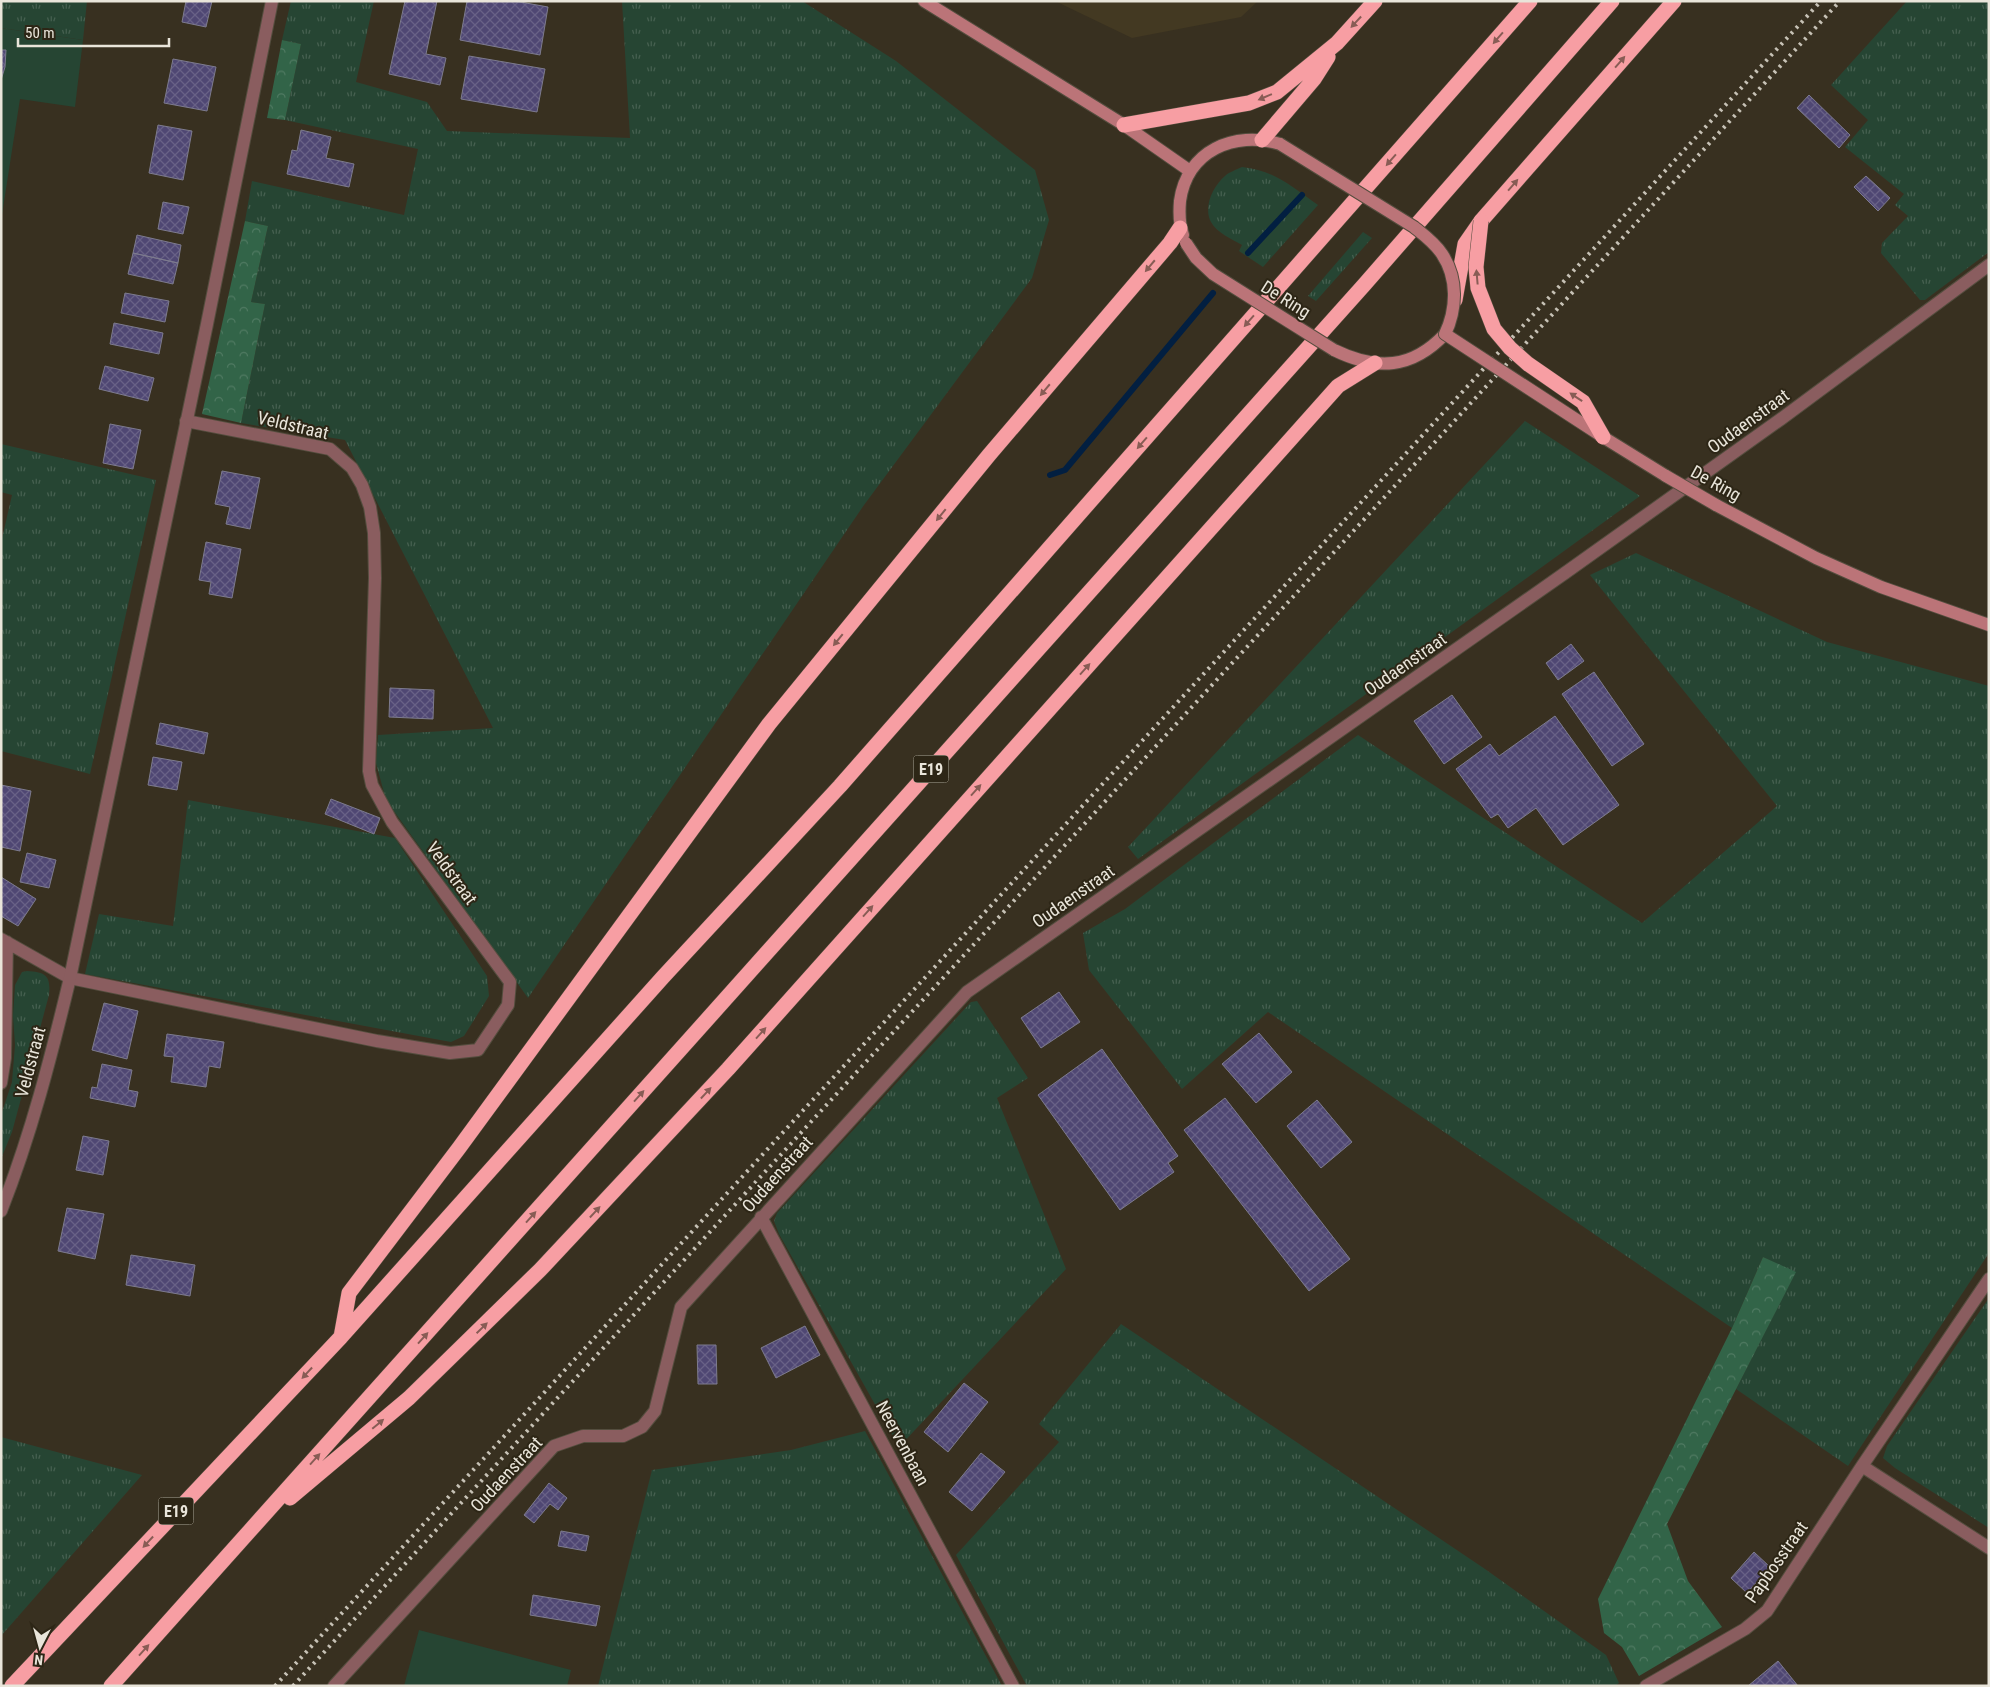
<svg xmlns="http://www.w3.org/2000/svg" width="1990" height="1687" font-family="'Roboto Condensed',sans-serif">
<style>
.built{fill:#433922}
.grass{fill:url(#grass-tufts)}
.forest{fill:url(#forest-crowns)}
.pitch{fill:#264533}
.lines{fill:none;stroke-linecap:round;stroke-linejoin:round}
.stream{stroke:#021f41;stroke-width:6}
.building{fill:url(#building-cross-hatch);stroke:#7d7b8e}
.minor-casing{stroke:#544d3e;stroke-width:14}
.tertiary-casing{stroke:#544d3e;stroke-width:14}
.secondary-casing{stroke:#544d3e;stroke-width:14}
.motorway-casing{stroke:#544d3e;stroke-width:16}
.minor{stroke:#8a5d5f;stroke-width:12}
.tertiary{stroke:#8a5d5f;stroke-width:12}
.secondary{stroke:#bb7478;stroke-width:12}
.motorway{stroke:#f79ea3;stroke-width:15}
.rail{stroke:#c7c2b6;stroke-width:4;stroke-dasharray:2.5 5;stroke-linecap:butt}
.secondary-bridge-casing{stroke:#544d3e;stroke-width:14;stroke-linecap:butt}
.motorway-bridge-casing{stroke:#544d3e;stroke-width:16;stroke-linecap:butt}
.secondary-bridge{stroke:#bb7478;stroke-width:12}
.motorway-bridge{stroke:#f79ea3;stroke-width:15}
.oneway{fill:#885c55}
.labels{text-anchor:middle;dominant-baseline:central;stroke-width:4;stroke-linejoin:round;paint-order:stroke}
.shield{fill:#2d2616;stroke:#b1ac9f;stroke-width:1}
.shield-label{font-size:16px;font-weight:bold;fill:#e9e5da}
.street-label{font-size:18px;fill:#e9e5da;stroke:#2d2616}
</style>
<defs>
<pattern id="grass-tufts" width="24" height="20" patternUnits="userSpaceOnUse" patternTransform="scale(1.25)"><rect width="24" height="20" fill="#264533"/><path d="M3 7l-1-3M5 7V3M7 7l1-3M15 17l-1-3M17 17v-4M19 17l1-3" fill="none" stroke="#466050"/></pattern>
<pattern id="forest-crowns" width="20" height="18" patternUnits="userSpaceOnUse" patternTransform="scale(1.25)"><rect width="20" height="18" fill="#326448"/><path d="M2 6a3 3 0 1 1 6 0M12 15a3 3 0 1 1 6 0" fill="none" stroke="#507a62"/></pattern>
<pattern id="building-cross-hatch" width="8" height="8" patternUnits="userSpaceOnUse" patternTransform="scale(1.25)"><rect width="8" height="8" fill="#4f4773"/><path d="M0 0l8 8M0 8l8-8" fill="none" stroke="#686186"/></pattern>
</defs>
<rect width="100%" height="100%" fill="#383020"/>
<path class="built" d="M1055 1H1258L1241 17 1132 38Z"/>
<path class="grass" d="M1 1H87L83 40 1 28Z
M291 1H374L356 82 427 102 447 131 630 138 622 1H802L896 61 1035 170 1049 220 1032 278 864 505 528 998 386 800 376 763 378 735 493 728 345 440 241 423 265 304 251 302 268 226 245 221 252 181 404 215 418 149 285 120 301 44 282 40Z
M1907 1H1989V252L1925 300H1920L1881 253 1882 243 1908 216 1895 205 1904 194 1845 147 1868 120 1831 85Z
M1242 167C1274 170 1292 187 1318 205L1263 267 1239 251 1242 245C1232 239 1217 233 1211 222 1203 207 1213 186 1225 176 1229 172 1236 170 1242 167Z
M1363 232 1372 238 1316 301 1308 296Z
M1525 421 1640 496 1138 859 1128 847Z
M1 444 156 480 90 774 1 751V543L12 495 1 492Z
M1636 553 1827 642 1989 686V1253L1848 1466 1736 1389 1795 1273 1763 1257 1732 1328 1268 1012 1182 1089 1089 970 1083 933 1125 909 1358 735 1642 923 1777 806 1590 575Z
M188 800 395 838 487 976 489 996 464 1036 451 1042 85 974 99 914 173 926Z
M27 971C46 972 51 976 49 995L12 1132 1 1159V1115L12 1082 15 1045 13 1016 15 985 22 972Z
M977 1001 1028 1078 997 1098 1066 1269 899 1447 779 1234 774 1221 777 1213 971 1002Z
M1989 1298V1528L1895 1468 1883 1458 1887 1446Z
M1121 1324 1485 1569 1606 1655 1619 1683 1615 1686H1027L956 1555 1059 1442 1039 1424Z
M865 1431 1002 1686H598L652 1470 791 1450Z
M1 1437 142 1475 1 1636Z"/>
<path class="forest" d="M282 40 301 44 285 120 267 118Z
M245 221 268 226 251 302 265 304 241 423 202 414Z
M1763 1257 1796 1272 1667 1524 1688 1581 1722 1627 1639 1676 1622 1647 1604 1633 1598 1599 1732 1328Z"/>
<path class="pitch" d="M1 28 83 40 75 107 20 99 1 221Z
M419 1630 571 1670 567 1686H404Z"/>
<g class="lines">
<path class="stream" d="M1248 253 1302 195
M1050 475 1065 470 1213 293"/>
</g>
<path class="building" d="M186 1H212L206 27 182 22Z
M405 1H437L426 54 446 58 440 85 389 74Z
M467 1H515L548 7 540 55 460 40Z
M1 50H6L5 67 1 80Z
M469 56 545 69 537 112 461 99Z
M173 59 216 67 207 111 164 103Z
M1809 95 1850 135 1839 148 1797 108Z
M158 125 192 131 183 180 149 173Z
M301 130 331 137 326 158 354 164 349 187 287 174 292 150 297 151Z
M1866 176 1890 198 1878 211 1854 187Z
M163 202 189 207 183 234 158 229Z
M137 235 181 245 178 263 133 253Z
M133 253 178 263 173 284 128 274Z
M125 293 169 301 165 322 121 313Z
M114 323 163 333 159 354 110 344Z
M105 366 154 378 148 401 99 389Z
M110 424 141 430 133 469 103 463Z
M222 471 260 478 250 529 226 524 230 507 215 504Z
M206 542 241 549 232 598 209 594 211 582 199 580Z
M1571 644 1584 661 1558 680 1546 663Z
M1594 672 1644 744 1612 766 1562 694Z
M390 688 434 690 433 719 389 717Z
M1452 695 1482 737 1444 764 1414 721Z
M1555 716 1619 805 1563 845 1536 808 1508 828 1498 814 1491 818 1456 769 1490 744 1499 756Z
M160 723 208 733 204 754 156 744Z
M153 757 182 762 177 790 148 785Z
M1 785 31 791 20 851 1 847Z
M331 799 380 818 374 834 325 814Z
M27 853 56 860 49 888 20 882Z
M1 877 36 899 18 926 1 916Z
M1059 992 1080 1022 1041 1048 1021 1018Z
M104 1003 138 1011 127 1059 92 1050Z
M1259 1033 1292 1072 1256 1103 1222 1064Z
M167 1034 224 1042 220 1068 209 1066 206 1087 171 1082 174 1057 164 1056Z
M1102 1049 1178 1156 1168 1163 1174 1172 1120 1210 1038 1095Z
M102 1064 132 1070 128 1090 138 1092 135 1107 90 1098 92 1087 97 1088Z
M1225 1098 1350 1259 1309 1291 1184 1130Z
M1317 1100 1352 1142 1321 1168 1287 1126Z
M83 1136 109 1141 103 1175 76 1170Z
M67 1208 104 1214 95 1259 58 1251Z
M131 1255 195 1265 190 1296 126 1285Z
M805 1326 820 1355 776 1378 761 1348Z
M697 1345H716L717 1384H698Z
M964 1383 988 1402 948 1452 924 1432Z
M981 1453 1005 1472 972 1511 949 1492Z
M549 1483 567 1498 558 1510 550 1504 534 1523 524 1515Z
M561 1531 589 1536 586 1551 558 1546Z
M1754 1552 1770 1567 1747 1593 1731 1578Z
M533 1595 600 1606 596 1626 530 1615Z
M1778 1661 1798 1686H1748Z"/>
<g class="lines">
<g class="minor-casing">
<path id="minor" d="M1 939 70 978 377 1041 450 1053 478 1050 508 1005 510 982 392 822 372 785 369 771 375 578 374 533 370 507 362 485 352 468 330 449 186 421
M1 1083 5 1058 7 942
M761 1217 1013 1686
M1862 1466 1989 1548
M334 1686 554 1446 583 1436H623L642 1427 655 1411 681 1307 967 992 1565 573 1781 419 1989 265
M1646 1686 1745 1629 1767 1611 1862 1466 1989 1279"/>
</g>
<g class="tertiary-casing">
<path id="tertiary" d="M1 1211C31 1135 51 1057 70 978L207 324 272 1"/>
</g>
<g class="secondary-casing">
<path id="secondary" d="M924 1 1124 125 1190 171
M1183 235C1179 224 1179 213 1180 201 1187 151 1234 130 1280 144
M1334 350C1377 371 1412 369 1445 334
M1603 437 1666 476
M1716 505 1816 558 1881 587 1989 625"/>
</g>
<g class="motorway-casing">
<path id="motorway" d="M1124 125 1249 103 1277 92 1337 43 1375 1
M1262 140 1314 79 1328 57
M1455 300 1465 244 1481 221 1674 1
M341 1337 349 1293 459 1148 769 724 989 455 1170 243 1180 228
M290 1498 409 1398 540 1270 728 1069 1338 386 1375 363
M12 1686 341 1337 663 977 840 786 1530 1
M111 1686 1364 285 1612 1"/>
</g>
<use href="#minor" class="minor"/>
<use href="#tertiary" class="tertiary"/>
<use href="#secondary" class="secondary"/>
<use href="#motorway" class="motorway"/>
<path class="rail" d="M275 1686 1821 1
M293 1686 1840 1"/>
<g class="secondary-bridge-casing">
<path id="secondary-bridge" d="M1280 144 1414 227C1424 235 1435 243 1442 254 1458 278 1457 309 1445 334L1603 437
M1186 243 1196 258 1213 274 1334 350
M1666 476 1716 505"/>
</g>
<g class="motorway-bridge-casing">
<path id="motorway-bridge" d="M1481 221 1476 267 1478 288 1494 329 1510 348 1528 364 1583 402 1603 437"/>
</g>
<use href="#secondary-bridge" class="secondary-bridge"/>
<use href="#motorway-bridge" class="motorway-bridge"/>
</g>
<defs><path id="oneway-solid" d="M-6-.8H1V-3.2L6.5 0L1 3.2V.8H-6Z" transform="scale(1.25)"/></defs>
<g class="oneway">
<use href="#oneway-solid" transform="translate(1356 22) rotate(133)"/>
<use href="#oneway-solid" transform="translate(1498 38) rotate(131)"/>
<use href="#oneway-solid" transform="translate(1620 62) rotate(-49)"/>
<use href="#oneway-solid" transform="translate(1265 97) rotate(157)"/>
<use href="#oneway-solid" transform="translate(1391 160) rotate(131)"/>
<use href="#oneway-solid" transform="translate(1513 185) rotate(-49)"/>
<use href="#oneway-solid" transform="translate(1150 266) rotate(130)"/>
<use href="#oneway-solid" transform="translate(1477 277) rotate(-95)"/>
<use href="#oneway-solid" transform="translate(1249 321) rotate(131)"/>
<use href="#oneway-solid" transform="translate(1045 390) rotate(130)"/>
<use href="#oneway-solid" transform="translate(1576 397) rotate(-146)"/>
<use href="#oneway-solid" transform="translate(1142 443) rotate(131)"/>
<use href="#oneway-solid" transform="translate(941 515) rotate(129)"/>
<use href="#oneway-solid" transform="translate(838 640) rotate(129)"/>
<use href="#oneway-solid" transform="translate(1085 669) rotate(-48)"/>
<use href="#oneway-solid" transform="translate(976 790) rotate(-48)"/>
<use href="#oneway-solid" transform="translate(868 911) rotate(-48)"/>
<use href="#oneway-solid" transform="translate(761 1033) rotate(-48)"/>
<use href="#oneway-solid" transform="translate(706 1093) rotate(-47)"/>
<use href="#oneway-solid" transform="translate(639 1096) rotate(-48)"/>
<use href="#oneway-solid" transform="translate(595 1212) rotate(-47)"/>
<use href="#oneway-solid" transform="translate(531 1217) rotate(-48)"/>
<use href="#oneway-solid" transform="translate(482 1328) rotate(-44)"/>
<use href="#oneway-solid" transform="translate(423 1338) rotate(-48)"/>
<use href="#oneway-solid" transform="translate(307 1373) rotate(133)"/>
<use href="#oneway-solid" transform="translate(378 1424) rotate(-40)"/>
<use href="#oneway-solid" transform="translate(315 1459) rotate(-48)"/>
<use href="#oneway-solid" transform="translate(148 1542) rotate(133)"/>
<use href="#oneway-solid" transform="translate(144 1650) rotate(-48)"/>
</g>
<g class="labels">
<g class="shield">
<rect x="913.5" y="755.5" width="35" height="27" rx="4"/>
<rect x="158.5" y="1497.5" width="35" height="27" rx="4"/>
</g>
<g class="shield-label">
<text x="931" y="769">E19</text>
<text x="176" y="1511">E19</text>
</g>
<g class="street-label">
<text transform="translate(1286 299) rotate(32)">De Ring</text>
<text transform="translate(1748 421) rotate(-36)">Oudaenstraat</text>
<text transform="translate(293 425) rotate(13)">Veldstraat</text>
<text transform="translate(1716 483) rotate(29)">De Ring</text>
<text transform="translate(1405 664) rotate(-35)">Oudaenstraat</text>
<text transform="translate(452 873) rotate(54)">Veldstraat</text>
<text transform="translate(1073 896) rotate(-35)">Oudaenstraat</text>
<text transform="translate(30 1062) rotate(-75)">Veldstraat</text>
<text transform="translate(777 1174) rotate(-48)">Oudaenstraat</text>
<text transform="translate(903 1443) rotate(62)">Neervenbaan</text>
<text transform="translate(506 1474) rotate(-47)">Oudaenstraat</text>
<text transform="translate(1776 1562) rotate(-55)">Papbosstraat</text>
</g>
</g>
<rect width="1990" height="1687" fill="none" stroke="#e9e5da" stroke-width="5"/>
<g transform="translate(40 1647) rotate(186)" stroke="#2d2616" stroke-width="4" paint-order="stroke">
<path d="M0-4L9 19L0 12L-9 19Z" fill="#e9e5da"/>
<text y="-8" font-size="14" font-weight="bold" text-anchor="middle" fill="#e9e5da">N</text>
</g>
<path d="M18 38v8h151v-8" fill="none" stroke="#e9e5da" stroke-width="2.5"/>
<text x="25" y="38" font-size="15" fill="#e9e5da" stroke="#2d2616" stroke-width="4" paint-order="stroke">50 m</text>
</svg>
